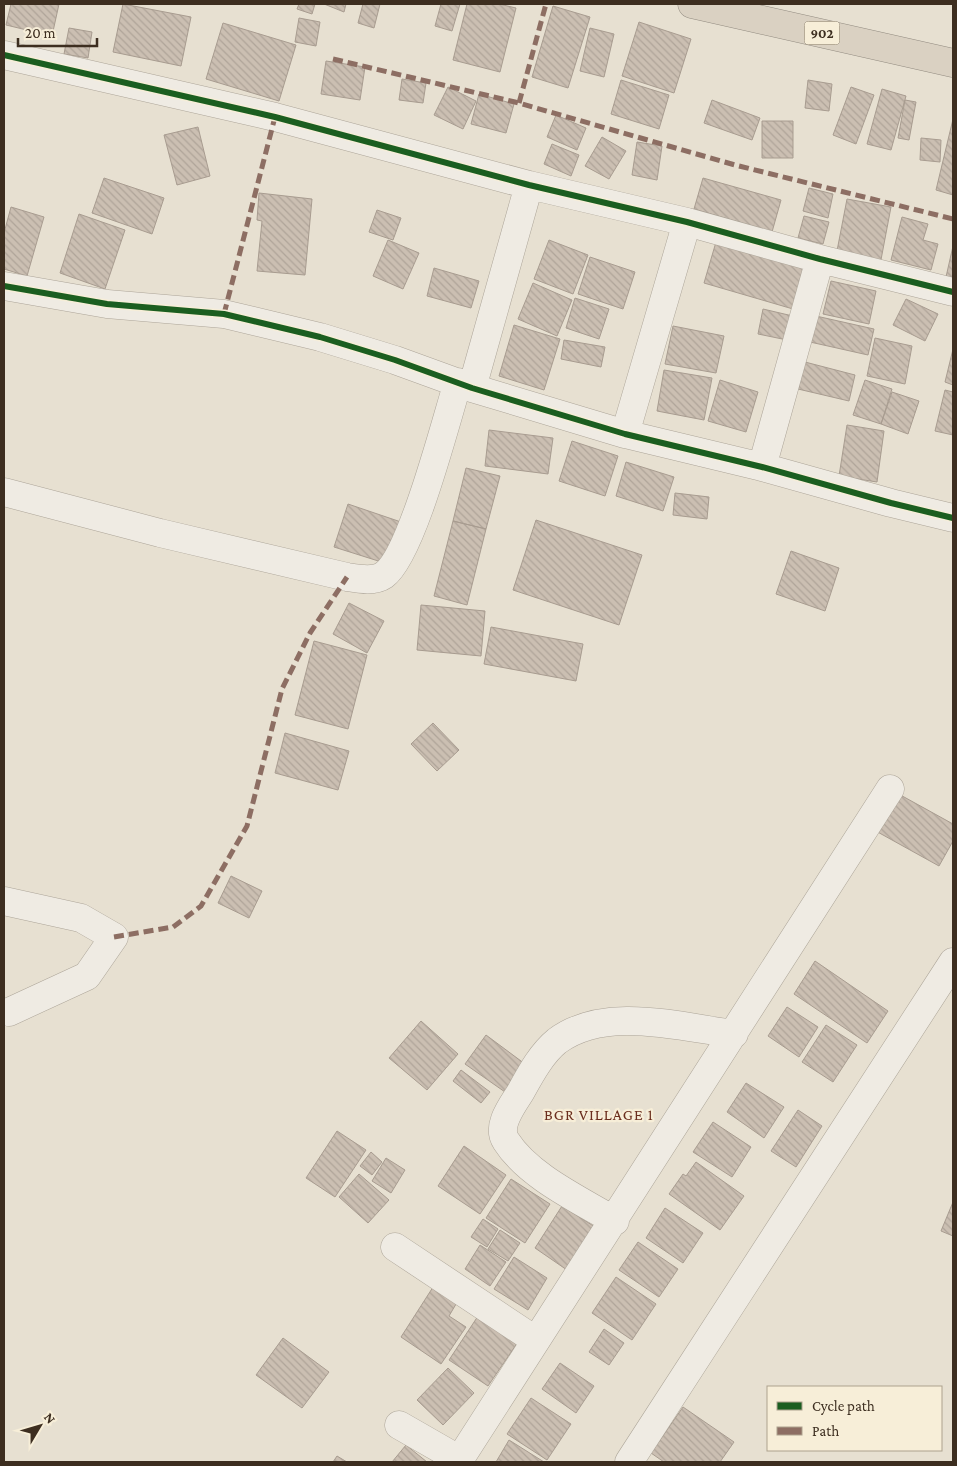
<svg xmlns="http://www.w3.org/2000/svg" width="957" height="1466" font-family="'Crimson Pro',serif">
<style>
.building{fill:url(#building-back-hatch);stroke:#a89c90}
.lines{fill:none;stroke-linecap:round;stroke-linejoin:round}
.minor-casing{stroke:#ada599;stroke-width:29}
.highway-casing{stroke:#928b80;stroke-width:29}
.minor{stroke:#efebe3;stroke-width:28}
.highway{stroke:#dad1c2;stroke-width:28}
.quiet{stroke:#8d6e63;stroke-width:5;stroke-dasharray:10 5;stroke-linecap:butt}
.cycleway-casing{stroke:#f7eed8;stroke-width:9}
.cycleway{stroke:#1b5e20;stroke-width:6}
.labels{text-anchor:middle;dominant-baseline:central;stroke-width:4.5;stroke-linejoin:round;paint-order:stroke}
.shield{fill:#f7eed8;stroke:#756857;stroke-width:1}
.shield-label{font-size:14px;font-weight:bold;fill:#3d2e20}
.neighbourhood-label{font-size:16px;letter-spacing:1px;fill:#6b2e1e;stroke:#f7eed8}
</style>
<defs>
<pattern id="building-back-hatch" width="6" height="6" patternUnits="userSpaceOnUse" patternTransform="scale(1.25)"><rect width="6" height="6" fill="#cbbfb2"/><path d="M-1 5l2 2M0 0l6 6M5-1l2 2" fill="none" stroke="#afa499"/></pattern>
</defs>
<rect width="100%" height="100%" fill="#e7e0d1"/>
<path class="building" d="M11 4H59L52 36 6 25Z
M123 4 191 17 181 66 113 52Z
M299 4H315L312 14 297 9Z
M324 4H346L344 12Z
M363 4H380L374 28 358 23Z
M441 4H460L452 31 435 26Z
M467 4H499L516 8 500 72 453 60Z
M553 6 590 17 568 88 532 77Z
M299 18 320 22 316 46 295 42Z
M639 22 691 39 674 93 622 76Z
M223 23 296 45 279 101 206 79Z
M69 28 92 32 88 58 64 54Z
M590 28 614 34 604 77 580 71Z
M326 61 365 67 360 100 321 94Z
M402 79 426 83 423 103 399 100Z
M621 80 669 95 659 129 611 114Z
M808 80 832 84 829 111 805 108Z
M448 87 476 101 463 129 434 115Z
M851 87 874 95 856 144 833 135Z
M882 89 906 96 891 150 867 144Z
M479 94 514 104 506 133 471 124Z
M712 100 760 118 752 140 704 123Z
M905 100 916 102 909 140 898 138Z
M556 115 586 128 577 150 547 137Z
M953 119V195L936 190Z
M762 121H793V158H762Z
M198 127 210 176 177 185 164 135Z
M602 137 626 151 609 179 585 166Z
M921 138 941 140 940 162 920 160Z
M637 142 662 146 657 180 632 175Z
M552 144 579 155 571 176 544 164Z
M104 178 164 198 152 234 92 213Z
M703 178 781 200 772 232 694 209Z
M809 188 833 194 828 218 803 211Z
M259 193 312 199 305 275 257 271 262 221 257 220Z
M847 199 891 207 880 265 836 256Z
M11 207 44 217 27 276 4 269V233Z
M377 210 401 218 393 240 369 232Z
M79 214 125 230 105 289 60 273Z
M804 216 829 222 823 244 798 238Z
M902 217 928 224 923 240 938 244 931 270 891 260Z
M388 240 419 253 403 289 373 276Z
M549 240 588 255 573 294 534 279Z
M716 242 805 268 793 309 704 283Z
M953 246V279L946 277Z
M590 257 635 272 623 309 578 294Z
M434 268 479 281 471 308 427 296Z
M831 281 876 291 869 324 823 314Z
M533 283 572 300 557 336 518 319Z
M575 298 609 309 599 339 566 328Z
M906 299 938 314 925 341 893 325Z
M763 309 797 317 792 341 758 334Z
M816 316 874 329 868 355 810 342Z
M514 325 560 339 544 390 499 376Z
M673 326 724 336 716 373 665 364Z
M875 338 912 346 905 384 867 376Z
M564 340 605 347 601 367 561 359Z
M953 349V385L945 382Z
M805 362 855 375 849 401 798 389Z
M664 370 712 378 704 420 657 411Z
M720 380 758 392 746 432 708 421Z
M865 380 892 389 881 424 853 415Z
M945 390 953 392V435L935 431Z
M892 392 919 401 908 434 881 424Z
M847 425 884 431 877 482 839 476Z
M489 430 553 438 548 474 485 466Z
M572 441 618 456 605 496 559 481Z
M626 462 674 477 663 511 616 496Z
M466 468 500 476 486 529 453 521Z
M675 493 709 497 707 519 673 515Z
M348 504 404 523 391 565 334 547Z
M536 520 642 555 619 625 513 590Z
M453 521 486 529 467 605 434 596Z
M791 551 839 568 825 611 776 594Z
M349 603 384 621 367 653 333 634Z
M421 605 485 611 481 656 417 650Z
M491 627 583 644 576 681 484 664Z
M314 641 367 655 348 729 295 715Z
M433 723 459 750 437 771 411 744Z
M285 733 349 751 338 790 275 773Z
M895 792 953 824V841L939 866 874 830Z
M231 876 262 891 249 918 218 903Z
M815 961 888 1011 867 1043 794 994Z
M787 1007 818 1027 799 1057 768 1036Z
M421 1021 458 1054 427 1090 389 1058Z
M826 1025 857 1045 833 1082 802 1062Z
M486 1035 525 1064 505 1092 465 1064Z
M461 1070 490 1092 481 1103 453 1081Z
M746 1083 784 1107 764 1138 727 1112Z
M798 1110 822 1126 796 1167 771 1151Z
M713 1122 751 1147 732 1177 693 1152Z
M337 1131 366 1150 335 1197 306 1178Z
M464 1146 506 1175 480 1214 438 1186Z
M371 1152 382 1162 372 1175 360 1166Z
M386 1158 405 1170 391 1193 372 1181Z
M696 1162 744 1196 720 1230 669 1194 683 1174 686 1176Z
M359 1174 389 1200 368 1223 339 1197Z
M511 1179 550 1204 525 1243 486 1218Z
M953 1202V1236L941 1231Z
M562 1206 595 1227 567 1270 535 1248Z
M665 1208 703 1233 683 1263 646 1238Z
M483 1219 498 1229 487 1247 471 1237Z
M500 1230 520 1243 508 1261 488 1249Z
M638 1242 678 1269 659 1297 619 1270Z
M480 1245 506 1262 490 1286 465 1269Z
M514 1257 547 1278 528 1310 494 1289Z
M616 1277 656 1304 632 1340 592 1313Z
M435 1284 459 1299 449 1316 466 1327 441 1364 401 1337Z
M480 1313 520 1339 488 1386 449 1360Z
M604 1329 624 1343 609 1365 589 1352Z
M283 1338 329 1372 302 1408 256 1375Z
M560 1363 594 1386 576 1413 542 1389Z
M448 1368 474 1393 443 1425 417 1400Z
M531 1398 571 1424 547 1460 507 1434Z
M683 1407 734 1442 720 1462H664L651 1453Z
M509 1440 544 1462H496Z
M406 1445 427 1462H392Z
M337 1456 347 1462H333Z"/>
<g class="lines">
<g class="minor-casing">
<path id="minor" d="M4 55 275 117 529 185 687 222 820 259 953 292
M4 286 107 304 224 314 320 337 395 360 472 388 625 434 762 467 891 503 953 518
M472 388 529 185
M625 434 687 222
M762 467 820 259
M4 492 160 533 347 577C359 579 374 582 384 575 412 555 446 420 458 382
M4 901 81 918 114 937 87 976 9 1012
M615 1221C580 1200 528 1176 506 1141 496 1126 512 1106 520 1093 530 1075 541 1054 557 1041 605 1005 680 1027 734 1034
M395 1247 535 1340
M399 1425 460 1460
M458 1462 890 789
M629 1462 953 962"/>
</g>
<g class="highway-casing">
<path id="highway" d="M692 4 953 63"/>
</g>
<use href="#minor" class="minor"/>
<use href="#highway" class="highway"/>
<path class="quiet" d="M333 59 515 102 735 165 953 219
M519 103 546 4
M224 314 275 117
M114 937 173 927 201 906 247 826 282 689 310 633 347 577"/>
<g class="cycleway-casing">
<path id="cycleway" d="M4 55 275 117 529 185 687 222 820 259 953 292
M4 286 107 304 224 314 320 337 395 360 472 388 625 434 762 467 891 503 953 518"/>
</g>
<use href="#cycleway" class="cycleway"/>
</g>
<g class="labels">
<rect class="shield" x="804.5" y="21.5" width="35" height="23" rx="4"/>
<g class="shield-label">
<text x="822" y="33">902</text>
</g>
<g class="neighbourhood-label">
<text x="599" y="1114">BGR VILLAGE 1</text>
</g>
</g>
<rect width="957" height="1466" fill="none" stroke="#3d2e20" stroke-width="10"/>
<rect x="767" y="1386" width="175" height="65" fill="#f7eed8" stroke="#ada18e"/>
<rect x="777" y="1402" width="25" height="8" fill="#1b5e20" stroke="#ada18e"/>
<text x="812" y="1411" font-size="15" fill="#3d2e20">Cycle path</text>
<rect x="777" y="1427" width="25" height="8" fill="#8d6e63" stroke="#ada18e"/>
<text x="812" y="1436" font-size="15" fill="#3d2e20">Path</text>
<g transform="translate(40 1426) rotate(52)" stroke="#f7eed8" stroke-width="4" paint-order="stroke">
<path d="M0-4L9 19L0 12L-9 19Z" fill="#3d2e20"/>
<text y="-8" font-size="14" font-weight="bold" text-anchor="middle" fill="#3d2e20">N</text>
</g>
<path d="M18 38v8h79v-8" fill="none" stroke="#3d2e20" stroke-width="2.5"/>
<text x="25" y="38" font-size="15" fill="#3d2e20" stroke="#f7eed8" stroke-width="4" paint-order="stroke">20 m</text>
</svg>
